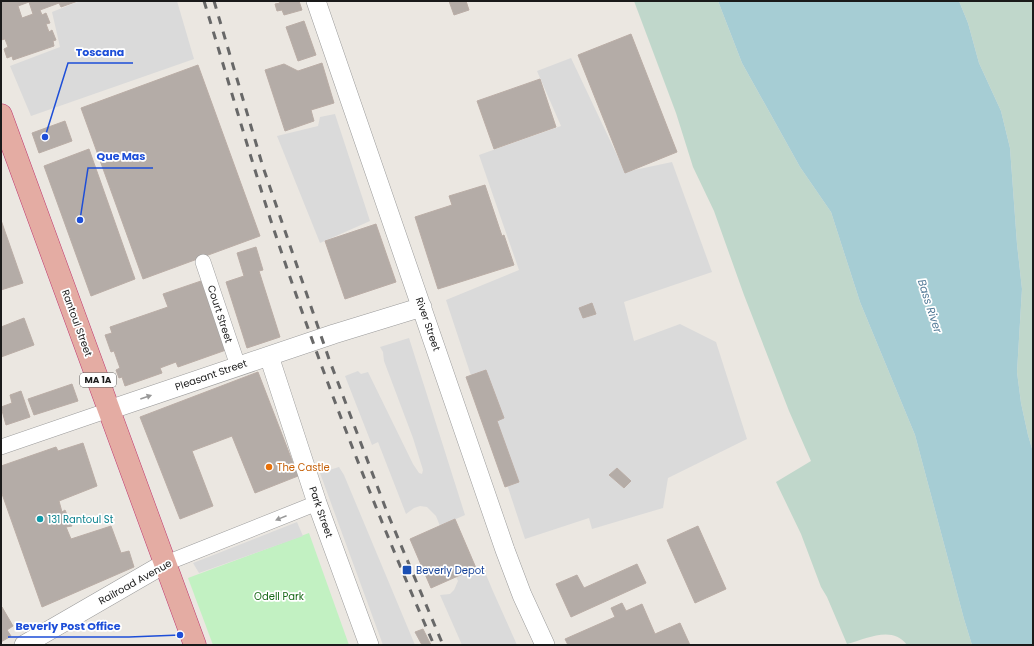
<svg xmlns="http://www.w3.org/2000/svg" width="1034" height="646" font-family="Poppins,sans-serif">
<style>
.wetland{fill:#c0d7cb}
.park{fill:#c2f1c2}
.parking{fill:#dadada}
.water{fill:#a6cdd4}
.building{fill:#b4aca7;stroke:#baada6;fill-rule:evenodd}
.lines{fill:none;stroke-linecap:round;stroke-linejoin:round}
.minor-casing{stroke:#9b9b9b;stroke-width:16}
.tertiary-casing{stroke:#9b9b9b;stroke-width:20}
.trunk-casing{stroke:#bf3870;stroke-width:23}
.minor{stroke:#fff;stroke-width:15}
.tertiary{stroke:#fff;stroke-width:19}
.trunk{stroke:#e4aca3;stroke-width:22}
.rail{stroke:#686868;stroke-width:3;stroke-dasharray:8 8;stroke-linecap:butt}
.oneway{fill:#989898}
.food-dot{fill:#e8710a;stroke:#fff;stroke-width:1.5}
.culture-dot{fill:#0f9aa8;stroke:#fff;stroke-width:1.5}
.transit-dot{fill:#1a4fb4;stroke:#fff;stroke-width:1.5}
.labels{text-anchor:middle;dominant-baseline:central;stroke-width:3.5;stroke-linejoin:round;paint-order:stroke}
.shield{fill:#fff;stroke:#5f5f5f;stroke-width:1}
.shield-label{font-size:9px;font-weight:bold;fill:#1a1a1a}
.street-label{font-size:10px;fill:#1a1a1a;stroke:#fff}
.food-label{font-size:10px;fill:#c56008;stroke:#fff;text-anchor:start}
.culture-label{font-size:10px;fill:#0d838f;stroke:#fff;text-anchor:start}
.transit-label{font-size:10px;fill:#164399;stroke:#fff;text-anchor:start}
.park-label{font-size:10px;fill:#186918;stroke:#fff}
.water-label{font-size:11px;font-style:italic;fill:#517996;stroke:#fff}
.leader{fill:none;stroke:#1d4ed8;stroke-width:1.5}
.callout-dot{fill:#1d4ed8;stroke:#fff;stroke-width:1.5}
.callout-label{font-size:11px;text-anchor:middle;font-weight:bold;fill:#1d4ed8;stroke:#fff;stroke-width:3.5;stroke-linejoin:round;paint-order:stroke}
</style>
<rect width="100%" height="100%" fill="#ebe7e1"/>
<path class="wetland" d="M634 1H718L742 63 800 167 831 212 860 302 915 435 964 619 972 645H907C892 625 867 639 847 644L827 597 821 587 801 534 776 482 811 461 789 411 744 295 714 211 693 167 676 113Z
M959 1H1033V452L1028 435 1021 403 1017 372 1022 289 1017 244 1010 148 1001 111 979 63 968 23Z"/>
<path class="park" d="M309 533 349 645H213L188 578Z"/>
<path class="parking" d="M80 1H177L194 59 31 116 10 66 60 47 52 12Z
M571 58 625 172 672 162 712 272 624 302 634 341 680 324 716 342 747 439 668 478 663 508 592 529 589 518 525 539 446 300 519 270 479 155 561 126 537 71Z
M335 114 370 221 320 243 277 136 318 126 320 117Z
M409 338 465 515 440 526 436 516 427 507 420 506 414 508 406 514 378 442 372 445 345 376 358 371 361 374 368 372 413 464 419 473 422 474 423 470 413 438 384 361 383 352 380 347Z
M339 467 344 475 415 645H383L320 473Z
M297 522 303 536 199 573 193 563Z
M484 566 485 572 492 589 517 645H462L440 595 450 594 454 590 458 581 456 577 476 568Z"/>
<path class="water" d="M718 1H959L968 23 979 63 1001 111 1010 148 1017 244 1022 289 1017 372 1021 403 1028 435 1033 452V645H972L964 619 915 435 860 302 831 212 800 167 742 63Z"/>
<path class="building" d="M1 1H78L61 7 59 3 40 10 42 15 46 13 50 23 46 24 49 32 52 30 56 40 53 41 54 46 13 60 12 56 7 58 4 49 8 47 5 39 1 40V30L2 29 1 26ZM29 2 33 14 22 18 18 6Z
M279 1H299L302 10 284 15 282 10 277 11 275 4 280 3Z
M449 1H466L469 10 454 15Z
M304 21 316 55 298 61 286 27Z
M631 34 677 152 625 173 578 55Z
M322 63 334 103 311 110 314 121 285 131 265 70 284 64 298 71Z
M198 65 260 236 143 279 81 108Z
M540 79 556 127 494 149 477 101Z
M65 121 72 141 39 153 32 133Z
M89 149 135 279 91 296 44 166Z
M485 185 502 236 504 235 514 265 438 289 415 217 452 205 449 196Z
M1 220 23 283 1 290Z
M376 224 396 282 345 299 325 241Z
M256 247 263 270 259 271 280 337 247 348 226 282 244 276 237 253Z
M201 281 226 350 178 367 176 362 160 368 162 373 125 386 122 377 119 378 116 370 120 368 114 351 111 352 105 335 112 333 110 327 168 307 163 294Z
M592 303 596 314 583 318 579 308Z
M24 318 34 345 1 357V327Z
M486 370 504 418 497 421 519 482 505 487 466 377Z
M258 372 298 476 255 493 232 436 192 451 213 506 180 519 140 417Z
M72 384 78 401 34 415 28 399Z
M21 391 30 417 6 425 1 407 12 403 10 395Z
M83 443 97 486 59 501 62 512 65 510 72 526 66 527 71 539 111 526 121 553 129 551 134 567 42 607 1 491V466L56 447 58 451Z
M617 468 631 481 624 488 609 475Z
M455 519 476 568 431 588 410 539Z
M698 526 726 589 695 603 667 540Z
M637 564 646 583 571 617 556 584 577 575 584 588Z
M622 603 626 611 642 604 655 634 680 623 690 645H568L565 639 615 617 611 608Z
M2 607 13 626 7 630 11 636 1 642V608Z
M423 629 431 645H422L415 632Z"/>
<g class="lines">
<g class="minor-casing">
<path id="minor" d="M203 262 238 366
M1 447 109 410
M164 564 317 503"/>
</g>
<g class="tertiary-casing">
<path id="tertiary" d="M316 1 505 550 522 595 545 645
M269 356 317 503 369 645
M109 410 334 334 422 307
M24 645 164 564"/>
</g>
<g class="trunk-casing">
<path id="trunk" d="M1 115 195 645"/>
</g>
<use href="#minor" class="minor"/>
<use href="#tertiary" class="tertiary"/>
<use href="#trunk" class="trunk"/>
<path class="rail" d="M204 1C226 73 247 146 270 218 318 363 373 506 434 645
M214 1 263 167 329 359 387 512 443 645"/>
</g>
<defs><path id="oneway-solid" d="M-6-.8H1V-3.2L6.5 0L1 3.2V.8H-6Z"/></defs>
<g class="oneway">
<use href="#oneway-solid" transform="translate(146 397) rotate(-19)"/>
<use href="#oneway-solid" transform="translate(281 518) rotate(158)"/>
</g>
<circle class="food-dot" cx="269" cy="467" r="4"/>
<circle class="culture-dot" cx="40" cy="519" r="4"/>
<rect class="transit-dot" x="402" y="565" width="10" height="10" rx="2"/>
<g class="labels">
<rect class="shield" x="80" y="373" width="36" height="14" rx="3"/>
<g class="shield-label">
<text x="98" y="380">MA 1A</text>
</g>
<g class="street-label">
<text transform="translate(220 314) rotate(72)">Court Street</text>
<text transform="translate(77 323) rotate(70)">Rantoul Street</text>
<text transform="translate(428 324) rotate(71)">River Street</text>
<text transform="translate(211 375) rotate(-19)">Pleasant Street</text>
<text transform="translate(321 512) rotate(71)">Park Street</text>
<text transform="translate(135 582) rotate(-29)">Railroad Avenue</text>
</g>
<g class="food-label">
<text x="277" y="467">The Castle</text>
</g>
<g class="culture-label">
<text x="48" y="519">131 Rantoul St</text>
</g>
<g class="transit-label">
<text x="416" y="570">Beverly Depot</text>
</g>
<g class="park-label">
<text x="279" y="596">Odell Park</text>
</g>
<g class="water-label">
<text transform="translate(930 306) rotate(72)">Bass River</text>
</g>
</g>
<path class="leader" d="M45 137L68 63H133M80 220L88 168H153M180 635L129 637H8"/>
<g class="callout-dot">
<circle cx="45" cy="137" r="4"/>
<circle cx="80" cy="220" r="4"/>
<circle cx="180" cy="635" r="4"/>
</g>
<g class="callout-label">
<text x="100" y="56">Toscana</text>
<text x="121" y="160">Que Mas</text>
<text x="68" y="630">Beverly Post Office</text>
</g>
<rect width="1034" height="646" fill="none" stroke="#1a1a1a" stroke-width="4"/>
</svg>
